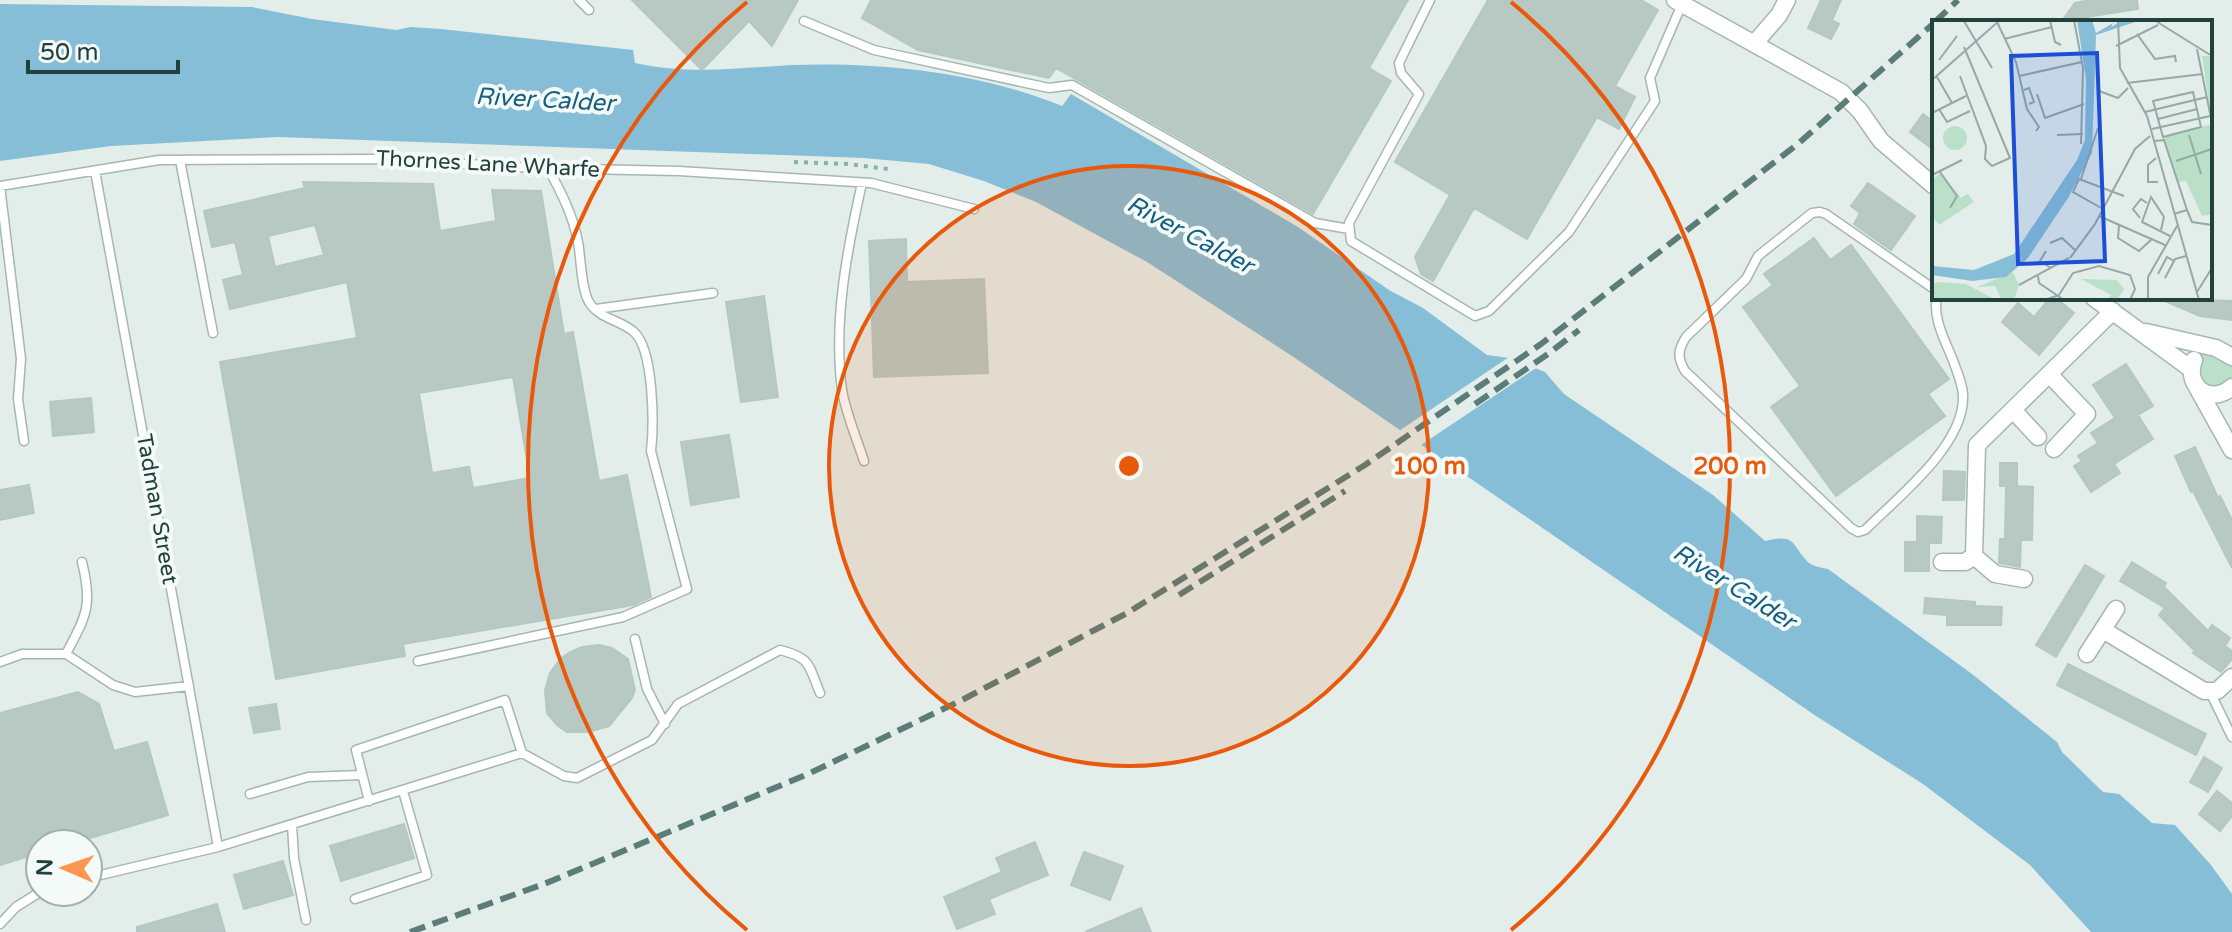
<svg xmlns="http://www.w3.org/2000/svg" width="2232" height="932" font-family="'Varela Round',sans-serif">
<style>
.green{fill:#bae0ca}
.water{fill:#87bed7}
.pier{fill:#e3eeea}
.building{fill:#b8c9c4;stroke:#b4c8c3;stroke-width:2;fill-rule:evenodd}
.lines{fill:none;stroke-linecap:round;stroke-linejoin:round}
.service-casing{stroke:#a5b7b3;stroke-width:11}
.minor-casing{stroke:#a5b7b3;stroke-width:19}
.path{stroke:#81b4ac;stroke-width:4;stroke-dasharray:4 6;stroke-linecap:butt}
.service{stroke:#fff;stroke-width:8}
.minor{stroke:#fff;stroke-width:16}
.rail{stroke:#5b7c78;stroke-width:6;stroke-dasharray:16 8;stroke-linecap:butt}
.ring{fill:none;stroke:#e8590c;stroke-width:4}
.labels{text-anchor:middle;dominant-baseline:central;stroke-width:8;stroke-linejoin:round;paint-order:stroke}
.street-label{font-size:22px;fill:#21413d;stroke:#f4faf8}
.water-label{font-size:24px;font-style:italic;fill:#165f81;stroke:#f4faf8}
.inset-road{fill:none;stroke:#95a9a5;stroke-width:2}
.view{fill:#1d4ed8;fill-opacity:0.15;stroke:#1d4ed8;stroke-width:4}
.inset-edge{fill:none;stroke:#21413d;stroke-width:4}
.centre{fill:#e8590c;stroke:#f4faf8;stroke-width:4}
.ring-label{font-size:24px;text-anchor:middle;font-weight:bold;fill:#e8590c;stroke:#f4faf8;stroke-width:8;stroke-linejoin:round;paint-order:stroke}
</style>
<rect width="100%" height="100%" fill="#e3eeea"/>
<path class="green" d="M2201 352 2232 357V387L2199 390 2194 359Z"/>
<path class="water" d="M0 4 252 7 312 19 396 30 411 27 441 29 633 50 635 63C691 75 736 68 792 65 881 62 979 72 1062 106L1071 94 1298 227 1389 290 1423 308 1487 355 1509 358 1545 372 1564 394 1713 495 1765 541C1798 533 1791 546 1809 563 1813 566 1822 568 1828 569L1972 674 2057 742 2062 752 2103 792 2119 794 2152 823 2175 825 2211 865 2232 894V932H2091L2030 865 1923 784 1816 716 1295 358 1147 262 1036 202 984 181 929 164 864 158 278 137 111 146 0 161Z"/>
<path class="pier" d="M1512 355 1539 366 1418 447 1396 433Z"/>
<path class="building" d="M632 0H798L772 46 749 21 702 70Z
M871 0H1408L1369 68 1391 81 1313 214 1056 68 1049 78 918 50 862 18Z
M1488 0H1641L1658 10 1615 86 1635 97 1619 129 1597 117 1527 239 1474 208 1433 281 1421 274 1415 257 1450 195 1395 162Z
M1821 0H1841L1832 20 1839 24 1831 39 1808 28Z
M2090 0H2137L2138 9 2062 21 2075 3Z
M1923 114 1934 122V150L1910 132Z
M303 182 433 184 440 231 496 221 492 190 541 191 564 334 573 332 599 481 627 475 651 597 633 605 403 644 405 656 276 679 220 362 357 338 347 282 230 309 223 280 243 275 235 242 212 247 204 211 305 188ZM315 225 324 255 275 267 268 236ZM513 377 530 478 473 488 469 467 432 473 419 393Z
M1868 183 1915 216 1891 250 1854 224 1860 213 1851 206Z
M1814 238 1830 260 1851 245 1949 379 1928 394 1945 416 1836 496 1771 407 1800 386 1743 307 1773 285 1764 274Z
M906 239 907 282 984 279 988 373 874 377 869 241Z
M764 296 778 397 741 402 726 302Z
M2050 298H2056L2074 313 2039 355 2002 322 2018 303 2034 317Z
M2158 298 2232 301V320L2200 316Z
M2126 364 2153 406 2138 415 2153 439 2114 464 2120 473 2091 492 2074 466 2082 461 2078 456 2098 443 2091 433 2115 418 2093 385Z
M91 398 94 432 53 436 50 402Z
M729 435 739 497 691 505 681 442Z
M2195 447 2218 498 2220 496 2232 520V568L2193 491 2191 492 2175 456Z
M2000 463H2017V486L2033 487 2032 540H2021L2020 567 1999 563 2000 539H2005L2006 486H2000Z
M1944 471 1965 472 1964 500H1943Z
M29 485 34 513 0 520V490Z
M1917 516 1942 517 1941 543H1929V571H1905V542H1917Z
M2132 562 2166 583 2164 587 2208 631 2212 625 2230 638 2225 646 2232 651V659L2221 672 2193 653 2195 651 2159 615 2165 608 2120 581Z
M2085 565 2104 576 2056 657 2036 645Z
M1925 598 1975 602V606L2002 607 2001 625H1947V615L1924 613Z
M599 645 612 648 628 659 635 690 632 698 609 726 588 732H567L557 725 547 713 545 690 550 673 561 658 571 652 582 647Z
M2068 664 2206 734 2196 755 2057 685Z
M78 692 99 704 114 751 147 742 168 815 70 844H40V853L0 865V713Z
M276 704 280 729 254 733 249 708Z
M2204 757 2222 768 2208 792 2190 782Z
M2217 791 2232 803V816L2220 831 2199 814Z
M404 824 414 858 341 881 330 846Z
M1035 842 1048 875 989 899 995 914 957 929 944 897 1002 872 996 858Z
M1084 852 1123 866 1110 900 1071 885Z
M283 861 293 895 244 909 234 875Z
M217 904 225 932H137V927Z
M1141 908 1151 932H1085Z"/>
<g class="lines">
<g class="service-casing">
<path id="service" d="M579 0 589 10
M1430 0 1399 63 1401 73 1419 94 1349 223 1351 241 1475 316 1489 311 1569 232 1655 101 1650 78 1682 4
M804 21 874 50 1049 88 1072 85 1315 223 1349 229
M180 160 213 333
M95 171 218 847
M862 183C847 250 833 321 842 390 846 414 857 439 864 461
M0 186 159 160 379 159 536 168 679 171 871 183 974 209
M0 186 21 359 18 399 24 441
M1934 289 1826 214 1820 212 1812 213 1758 256 1746 279 1686 337C1678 350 1677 357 1685 371L1851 528 1858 532 1865 530C1898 497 1962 447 1963 399 1964 387 1958 375 1954 363 1947 344 1932 319 1937 298
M596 309 713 293
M635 639 647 689 665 724
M66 654C86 616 93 606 82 562
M418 661 623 617 687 589 651 451C654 425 654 350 634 332 621 320 599 319 589 302 581 289 581 257 578 242 573 215 561 192 548 168
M0 662 22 654H66L113 685 135 692 189 686
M2210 692 2232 737
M250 794 308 777 362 775
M369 801 356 750 505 700 522 753 564 776 577 778 652 740 678 704 780 650C812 658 808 665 820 693
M292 825 294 858 306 920
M88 878 218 847 522 753
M355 899 427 875 403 791
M0 924 16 907 40 892"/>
</g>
<g class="minor-casing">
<path id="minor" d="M1675 0 1841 92 1860 111 1881 141 1934 186
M1754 44 1779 15 1787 0
M2094 298 2191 369
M2146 332 2216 348 2232 357
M2194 360C2184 386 2210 406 2232 387
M2049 374 2087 414 2054 449
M2198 389 2232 450
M2013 410 2038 437
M1942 562H1965L1974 556
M2024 579 1995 574 1974 556 1977 445 2113 311
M2103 630 2204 691H2217L2232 677
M2087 654 2116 609"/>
</g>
<path class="path" d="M794 162 848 164 888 169"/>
<use href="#service" class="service"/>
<use href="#minor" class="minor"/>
<path class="rail" d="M1935 22 1958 0
M1475 404 1548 354 1579 330
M1179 595 1345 491
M410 932 544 884 808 774 964 699 1127 613 1365 465 1541 344 1799 143 1934 23"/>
</g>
<circle cx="1129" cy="466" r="300" fill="#e8590c" fill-opacity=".12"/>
<g class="ring">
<circle cx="1129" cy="466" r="300"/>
<path d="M747 930A601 601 0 0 1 747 2M1511 2A601 601 0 0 1 1511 930"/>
</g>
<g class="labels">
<g class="street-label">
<text transform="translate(488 164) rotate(3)">Thornes Lane Wharfe</text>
<text transform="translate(157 509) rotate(80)">Tadman Street</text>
</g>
<g class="water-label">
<text transform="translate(545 100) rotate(3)">River Calder</text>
<text transform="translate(1190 235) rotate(28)">River Calder</text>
<text transform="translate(1734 587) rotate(32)">River Calder</text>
</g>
</g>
<g transform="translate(1932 20)">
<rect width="280" height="280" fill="#e3eeea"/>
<path d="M270 36H280V194L270 196 254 161 246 162 231 117 280 104ZM11 118a12 12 0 1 1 24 0a12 12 0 1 1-24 0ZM9 153 29 178 36 174 42 182 7 205 0 196V159ZM81 252 87 265 82 280H70L63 266 45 267ZM149 259 185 260 192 269 185 280H176L179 275ZM7 262 34 264 64 280H0V264Z" fill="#bae0ca"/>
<path d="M145 0H160L164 13 181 3 179 7 191 0H209L164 15 160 133 136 178 96 238 74 257 40 261 0 255V246L42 250 82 234 145 140 153 120 154 59Z" fill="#87bed7"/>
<path class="inset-road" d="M118 0 123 22 129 25M142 0 151 48 149 124M186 0 188 48 215 96 267 280M222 0 280 36M32 1 60 48M65 2 84 42 95 89 107 107 104 111M205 14 223 39 243 36 244 42M72 19 120 7M184 26 226 5M265 29 280 103M7 40 25 16M28 56 54 126 53 139 60 146 78 138 32 27M87 56 150 42M5 57 20 83M0 60 68 0M195 63 271 54M92 70 97 68 102 82 97 84M167 71 186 78 196 68M261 72 269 107 231 117 221 81ZM105 74 113 98 152 84M7 89 15 102 38 91M213 92 275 77M0 93 34 76M226 99 265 89M220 109 278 96M125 115 151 114M257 115 269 154M222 121 232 120 255 190M224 138 216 145V162H226M244 141 280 129M8 152 25 176 18 188M0 155 30 140M149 159 166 108M171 189 141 172 147 159 192 176M242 194 255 190 260 202 280 205M167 196 233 225M208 198 201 189 209 179 215 183M187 205 186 218 207 231 220 219M229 210 232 197 219 177 210 202 238 216M118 223 130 218 143 230M114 231 108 241 119 248M138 238 163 204 203 129 218 116M226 254 235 237 242 241M106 256 107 263 132 280M233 258 243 239 254 236M87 265 137 238M265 272 280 248M113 280 127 275 141 253 167 246 198 255 203 269 198 280M216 280V257L245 206"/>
<path class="view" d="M165 33 173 241 86 244 79 36Z"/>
<rect width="280" height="280" class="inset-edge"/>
</g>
<circle cx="1129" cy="466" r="12" class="centre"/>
<g class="ring-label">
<text x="1429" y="474">100 m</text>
<text x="1730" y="474">200 m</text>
</g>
<g transform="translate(64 868) rotate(272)"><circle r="38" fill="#f4faf8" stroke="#a0b0ad" stroke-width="2"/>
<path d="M0-6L14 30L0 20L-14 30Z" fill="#fc9752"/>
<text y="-12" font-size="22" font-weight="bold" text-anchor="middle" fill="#21413d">N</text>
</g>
<path d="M28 60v12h150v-12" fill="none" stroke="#21413d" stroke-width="4"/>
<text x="40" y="60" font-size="24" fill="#21413d" stroke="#f4faf8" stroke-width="6" paint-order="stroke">50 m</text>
</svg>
